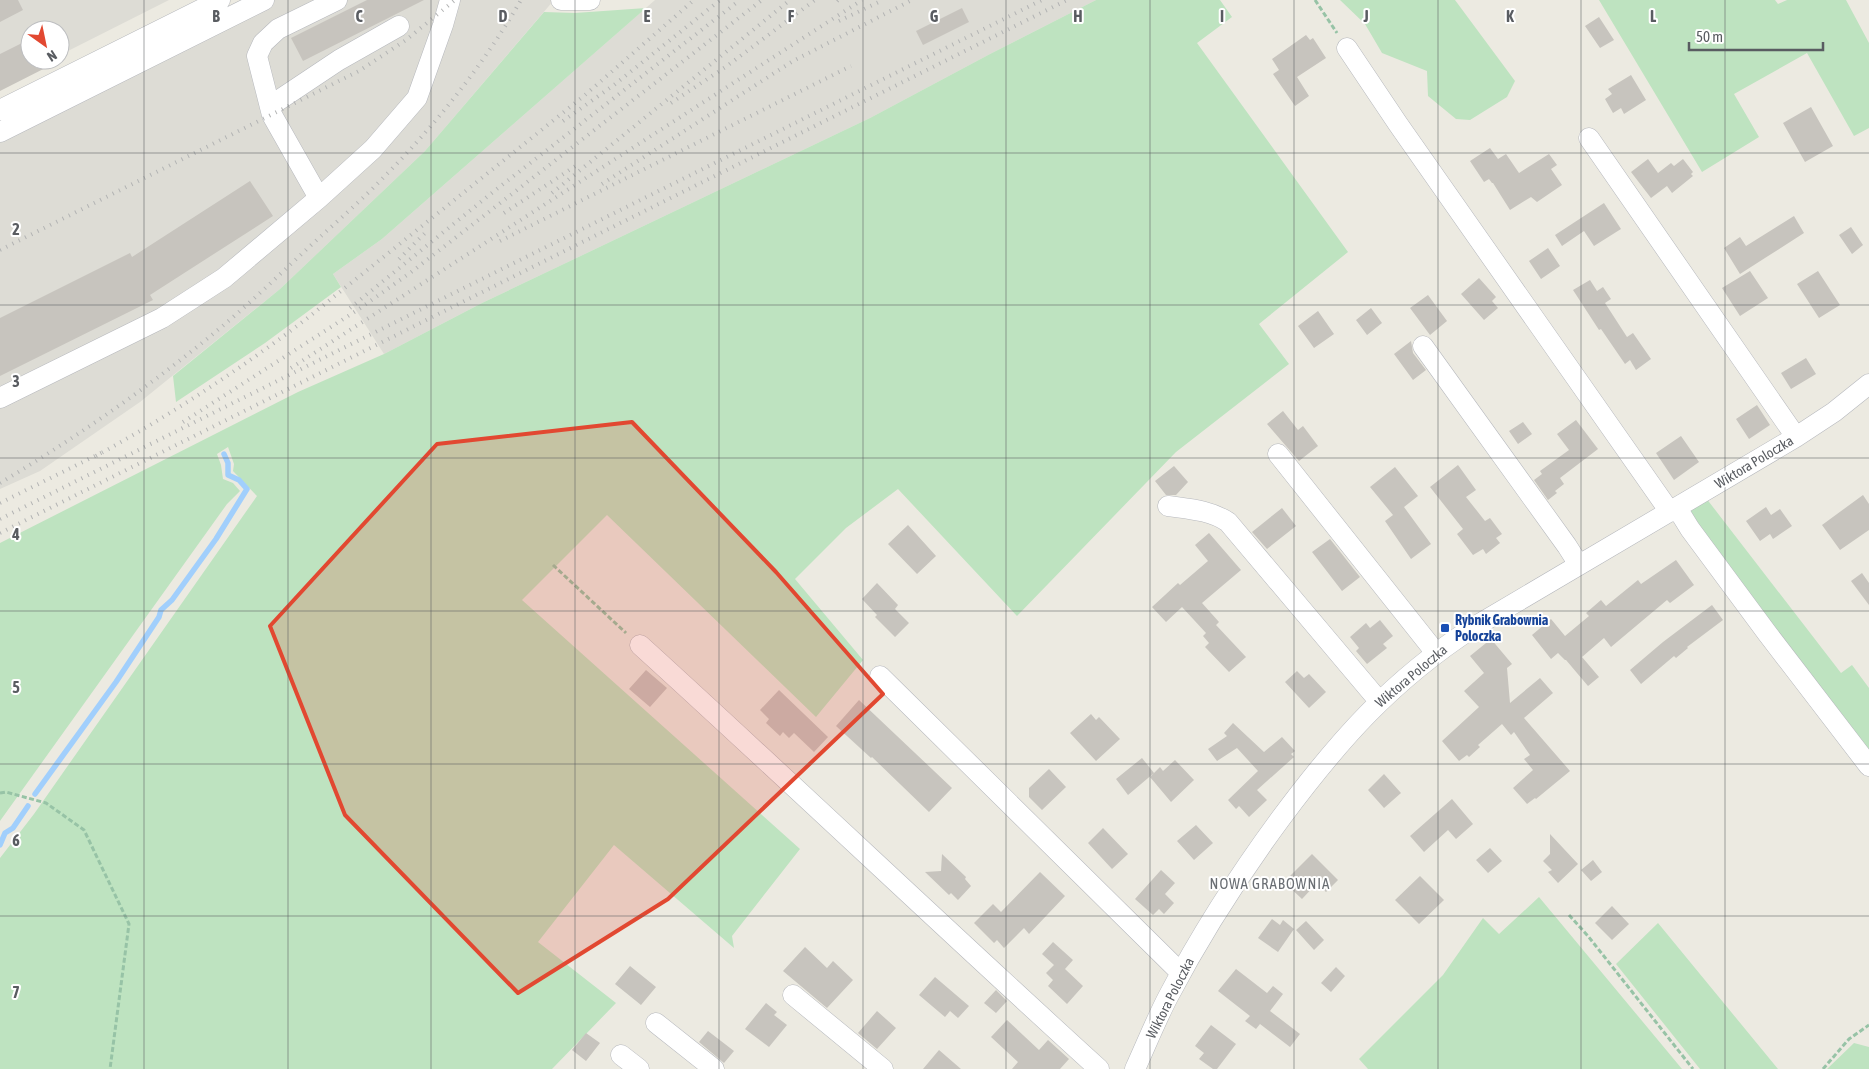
<svg xmlns="http://www.w3.org/2000/svg" width="1869" height="1069" font-family="'Asap Condensed',sans-serif">
<style>
.industrial{fill:#dddcd5}
.green{fill:#bee3c0}
.lines{fill:none;stroke-linecap:round;stroke-linejoin:round}
.stream{stroke:#a1cffc;stroke-width:5.5}
.building{fill:#c7c4be}
.minor-casing{stroke:#b6b8bd;stroke-width:21}
.path{stroke:#97c3a6;stroke-width:3;stroke-dasharray:5 2.5;stroke-linecap:butt}
.minor{stroke:#fff;stroke-width:20}
.rail{stroke:#b2b3b3;stroke-width:4;stroke-dasharray:1 6;stroke-linecap:butt}
.marked{fill:#e24831;fill-opacity:0.2;stroke:#e24831;stroke-width:4;stroke-linejoin:round}
.grid{fill:none;stroke:#595c61;stroke-width:1;stroke-opacity:0.55}
.transit-dot{fill:#1a4fb4;stroke:#fff;stroke-width:2}
.labels{text-anchor:middle;dominant-baseline:central;stroke-width:4;stroke-linejoin:round;paint-order:stroke}
.street-label{font-size:14px;fill:#595c61;stroke:#fff}
.transit-label{font-size:14px;font-weight:bold;fill:#164399;stroke:#fff;text-anchor:start}
.neighbourhood-label{font-size:15px;letter-spacing:1px;fill:#6a6e73;stroke:#fff}
.grid-label{font-size:16px;text-anchor:middle;font-weight:bold;fill:#595c61;stroke:#fff;stroke-width:4;stroke-linejoin:round;paint-order:stroke}
</style>
<rect width="100%" height="100%" fill="#eceae1"/>
<path class="industrial" d="M0 0H169L60 55V30H30V60L0 85Z
M240 0H554L425 151 280 289 140 402 40 471 0 489V120Z
M655 0H1096L990 54 870 118 482 303 384 354 333 274 382 239Z"/>
<path class="green" d="M1096 0H1220L1232 17 1197 43 1348 252 1259 324 1289 364 1176 452 1017 616 898 489 846 528 795 579 863 660 816 717 607 515 522 600 800 849 732 936 734 948 614 845 538 942 616 1003 552 1069H0V858L34 814 257 496 233 471 234 464 228 447 217 454 221 465 223 479 233 483 240 491 227 504 0 821V543L298 392 384 354 482 303 870 118 990 54Z
M1340 0H1455L1515 81 1507 97 1470 120 1456 119 1428 96 1427 71 1382 53 1365 24Z
M1599 0H1775L1778 4 1787 0H1846L1869 43V128L1854 136 1807 53 1734 94 1759 137 1702 172Z
M646 8 382 239 333 274 341 287 265 343 176 402 173 376 280 289 425 151 544 12 575 13Z
M1706 498 1841 673 1852 665 1869 688V756L1687 513Z
M1539 897 1682 1069H1368L1359 1059 1443 975 1483 918 1499 934Z
M1658 923 1778 1069H1700L1616 964Z
M1854 1043 1869 1047V1069H1827Z"/>
<g class="lines">
<path class="stream" d="M35 794 116 682 159 617 161 610 172 600 216 539 247 489 239 480 228 475V463L224 454
M0 845 5 833 13 828 28 806"/>
</g>
<path class="building" d="M0 0H18L23 10 0 22Z
M367 0H424L303 61 291 38Z
M962 8 969 22 923 45 916 31Z
M1599 17 1614 40 1600 48 1585 26Z
M1306 35 1310 40 1313 38 1326 58 1297 77 1309 96 1295 106 1273 74 1279 70 1272 59Z
M30 39V60H61L0 91V54Z
M1631 75 1646 100 1624 114 1621 108 1613 113 1605 99 1612 94 1608 89Z
M1811 107 1833 146 1805 162 1783 123Z
M1490 148 1498 159 1506 154 1519 173 1549 154 1557 165 1551 169 1562 185 1537 202 1531 197 1510 210 1493 183H1492L1489 179 1484 182 1470 161Z
M1648 159 1658 173 1671 163 1674 166 1683 159 1693 172 1691 174 1693 176 1672 193 1667 186 1651 198 1631 172Z
M250 181 273 216 150 295 153 300 0 376V318L130 253 132 257Z
M1604 203 1621 229 1594 246 1584 231 1562 246 1555 235Z
M1794 216 1804 233 1740 274 1724 248 1740 237 1746 246Z
M1851 227 1863 245 1852 254 1839 235Z
M1548 248 1560 266 1541 279 1529 261Z
M1750 271 1768 298 1740 316 1722 288Z
M1818 271 1840 305 1819 318 1797 284Z
M1479 278 1496 297 1492 301 1498 308 1484 320 1461 294Z
M1590 280 1597 291 1603 287 1611 299 1605 303 1627 337 1633 333 1651 359 1636 370 1630 360 1625 364 1601 329 1599 330 1573 290Z
M1428 295 1447 321 1430 335 1410 308Z
M1371 308 1382 323 1367 335 1356 320Z
M1318 311 1334 334 1314 348 1298 326Z
M1411 341 1413 353 1426 370 1413 380 1394 354Z
M1806 358 1816 374 1791 389 1781 373Z
M1757 405 1770 425 1749 439 1736 419Z
M1283 411 1298 430 1303 426 1318 446 1299 461 1267 424Z
M1576 420 1598 449 1560 478 1564 484 1555 491 1557 493 1548 500 1534 480 1542 474 1540 471 1569 450 1557 434Z
M1523 422 1532 434 1518 444 1509 431Z
M1681 436 1699 462 1674 480 1656 453Z
M1458 465 1476 490 1466 497 1485 521 1490 518 1502 534 1496 538 1500 543 1486 554 1483 549 1473 555 1457 534 1463 529 1430 487Z
M1174 466 1188 482 1176 495H1166L1155 481Z
M1395 467 1418 496 1404 507 1431 544 1411 559 1385 521 1393 515 1370 487Z
M1863 495 1869 504V530L1840 550 1822 525Z
M1766 507 1771 515 1780 509 1792 526 1773 539 1770 534 1760 541 1746 521Z
M1282 508 1296 526 1267 549 1252 532Z
M908 525 936 556 917 574 888 544Z
M1209 533 1241 570 1202 603 1219 622 1216 625 1246 657 1229 672 1205 647 1209 643 1203 636 1206 633 1182 607 1166 622 1152 607 1178 583 1180 585 1208 561 1195 545Z
M1330 539 1360 577 1342 591 1312 552Z
M1676 560 1694 585 1670 603 1667 600 1611 647 1604 638 1582 657 1599 677 1588 686 1566 660H1565L1558 653 1551 659 1532 635 1551 619 1565 636 1589 616 1586 613 1601 600 1606 606 1638 580 1641 584Z
M1862 573 1869 583V605L1851 581Z
M877 583 898 605 895 609 909 623 895 637 875 617 877 615 862 599Z
M1712 605 1723 620 1687 647 1688 648 1676 658 1674 656 1641 684 1630 670 1663 642Z
M1380 620 1393 636 1383 644 1387 648 1367 664 1356 651 1359 648 1350 637 1366 623 1370 628Z
M1491 639 1512 664 1507 668 1510 703 1540 678 1553 693 1524 718 1570 771 1536 799 1535 798 1527 804 1513 788 1533 770 1524 759 1530 755 1514 732 1511 735 1502 724 1478 745 1480 747 1469 757 1467 755 1459 761 1442 741 1479 707 1464 691 1484 673 1470 656Z
M646 670 667 688 650 707 629 689Z
M1297 671 1304 678 1309 674 1326 692 1309 708 1285 682Z
M779 690 828 737 814 752 794 733 789 738 783 732 780 736 766 723 769 719 760 710Z
M859 700 952 788 929 812 872 757 871 758 836 726Z
M1091 714 1096 720 1099 717 1120 739 1096 761 1070 733Z
M1233 723 1264 752 1282 737 1295 751 1291 754 1294 757 1257 790 1267 800 1249 817 1239 806 1236 809 1228 800 1258 771 1237 748 1217 761 1208 749 1227 736 1224 733Z
M1142 758 1154 773 1128 795 1116 779Z
M1175 760 1194 780 1171 802 1150 777 1160 767 1163 771Z
M1049 769 1066 787 1042 810 1029 797V788Z
M1384 774 1401 793 1384 808 1368 790Z
M1452 799 1473 824 1456 839 1448 830 1424 852 1410 836Z
M1196 825 1213 843 1194 860 1177 841Z
M1103 828 1128 854 1112 869 1088 843Z
M1550 834 1578 864 1558 883 1548 872 1552 870 1543 861 1550 854Z
M1490 848 1502 861 1488 873 1476 860Z
M942 854 966 877 965 879 971 886 958 900 951 893 949 895 925 872 941 871Z
M1312 854 1338 880 1326 892 1317 883 1302 899 1284 882Z
M1593 860 1602 872 1591 881 1581 870Z
M1161 870 1175 883 1165 894 1174 903 1164 914 1159 909 1153 915 1135 899Z
M1040 872 1065 896 1029 934 1024 928 1004 948 997 940 994 943 974 923 993 904 1001 912Z
M1420 876 1444 900 1419 924 1395 900Z
M1612 906 1629 924 1612 940 1595 923Z
M1272 919 1280 925 1283 920 1294 929 1278 952 1258 938Z
M1306 921 1324 940 1314 950 1296 930Z
M1053 942 1073 960 1065 969 1083 986 1067 1004 1048 986 1053 980 1046 973 1054 965 1042 954Z
M805 947 827 968 833 961 853 980 827 1008 783 971Z
M630 966 656 987 641 1005 615 984Z
M1336 967 1345 976 1331 992 1321 983Z
M1236 969 1267 993 1273 986 1283 994 1270 1011 1300 1034 1290 1047 1260 1024 1256 1029 1245 1021 1250 1016 1218 991Z
M935 977 969 1006 958 1018 950 1011 945 1017 919 995Z
M996 990 1007 1001 996 1013 984 1003Z
M766 1003 777 1012 774 1015 787 1025 769 1047 745 1029Z
M877 1011 896 1028 877 1049 858 1033Z
M1007 1020 1039 1050 1048 1040 1069 1059 1060 1069H1012L1018 1062 991 1037Z
M1211 1025 1236 1044 1217 1069H1213L1199 1059 1204 1053 1195 1046Z
M708 1031 734 1051 724 1063 699 1042Z
M586 1033 600 1043 586 1061 572 1050Z
M939 1050 961 1069H923Z"/>
<g class="lines">
<g class="minor-casing">
<path id="minor" d="M561 0H590
M1347 48 1398 124 1670 512
M270 106 339 60 399 26
M0 110 220 0
M0 132 264 0
M1589 138 1796 437
M319 198 272 115 257 56 263 43 278 29 337 0
M1423 346 1567 546 1579 565
M0 398 162 318 224 278 319 198 373 149 417 98 443 25 450 0
M1278 454 1436 653
M1168 506C1189 509 1210 510 1228 522L1379 701
M1677 508 1690 529 1767 633 1869 766
M640 645C794 785 945 929 1099 1069
M880 676 1181 973
M793 995 883 1069
M656 1023 714 1069
M621 1055 639 1069
M1135 1069C1146 1045 1156 1020 1168 997 1201 934 1239 875 1281 818 1339 740 1391 681 1474 627L1796 437 1834 412 1869 384"/>
</g>
<path class="path" d="M1315 0 1337 33
M553 565 626 633
M0 793 6 792 46 803 84 830 129 924 110 1069
M1569 915 1588 936 1693 1069
M1823 1069 1849 1039 1869 1025"/>
<use href="#minor" class="minor"/>
<path class="rail" d="M837 1 838 0
M839 21 883 0
M671 103 727 66 815 0
M563 121 614 85 720 0
M602 184 793 61 912 0
M552 193 790 0
M504 213 577 165
M500 241 851 66
M0 250 359 71 406 40 455 0
M399 259 427 231
M350 308 493 192 740 0
M291 368 862 0
M183 422 359 309 410 273 762 0
M96 456C169 416 239 370 305 320L585 95 694 0
M0 483C74 439 146 389 213 334 246 307 277 277 308 248 334 224 361 201 385 176 437 123 484 64 521 0
M0 503 103 452
M0 519 1042 0
M0 533 1067 0"/>
</g>
<path class="marked" d="M632 422 776 572 883 694 668 899 518 993 345 815 270 626 437 444Z"/>
<path class="grid" d="M144 0V1069M288 0V1069M431 0V1069M575 0V1069M719 0V1069M863 0V1069M1006 0V1069M1150 0V1069M1294 0V1069M1438 0V1069M1581 0V1069M1725 0V1069M0 153H1869M0 305H1869M0 458H1869M0 611H1869M0 764H1869M0 916H1869"/>
<rect class="transit-dot" x="1440" y="623" width="10" height="10" rx="2.5"/>
<g class="labels">
<g class="street-label">
<text transform="translate(1754 462) rotate(-31)">Wiktora Poloczka</text>
<text transform="translate(1411 676) rotate(-40)">Wiktora Poloczka</text>
<text transform="translate(1170 998) rotate(-63)">Wiktora Poloczka</text>
</g>
<g class="transit-label">
<text x="1455" y="620">Rybnik Grabownia<tspan x="1455" dy="16">Poloczka</tspan></text>
</g>
<g class="neighbourhood-label">
<text x="1270" y="883">NOWA GRABOWNIA</text>
</g>
</g>
<g class="grid-label">
<text x="216" y="22">B</text>
<text x="359" y="22">C</text>
<text x="503" y="22">D</text>
<text x="647" y="22">E</text>
<text x="791" y="22">F</text>
<text x="934" y="22">G</text>
<text x="1078" y="22">H</text>
<text x="1222" y="22">I</text>
<text x="1366" y="22">J</text>
<text x="1510" y="22">K</text>
<text x="1653" y="22">L</text>
<text x="16" y="235">2</text>
<text x="16" y="387">3</text>
<text x="16" y="540">4</text>
<text x="16" y="693">5</text>
<text x="16" y="846">6</text>
<text x="16" y="998">7</text>
</g>
<g transform="translate(45 45) rotate(147)"><circle r="24" fill="#ffffff" stroke="#bdbec0"/>
<path d="M0-4L9 19L0 12L-9 19Z" fill="#e24831"/>
<text y="-8" font-size="14" font-weight="bold" text-anchor="middle" fill="#595c61">N</text>
</g>
<path d="M1689 42v8h134v-8" fill="none" stroke="#595c61" stroke-width="2.5"/>
<text x="1696" y="42" font-size="15" fill="#595c61" stroke="#ffffff" stroke-width="4" paint-order="stroke">50 m</text>
</svg>
